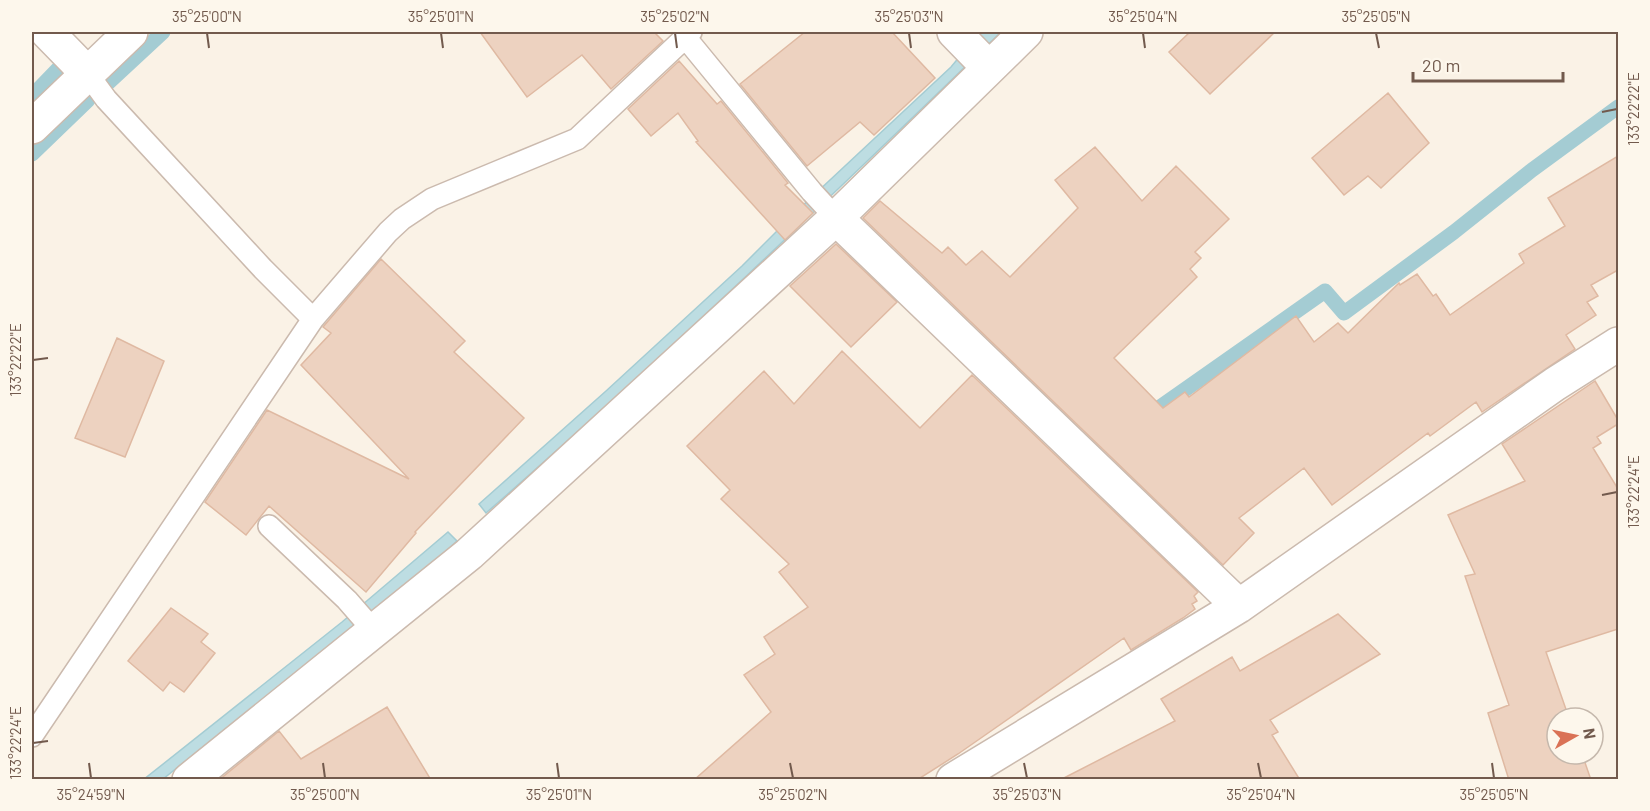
<svg xmlns="http://www.w3.org/2000/svg" width="1650" height="811" font-family="Barlow,sans-serif">
<style>
.water{fill:#bddde2;stroke:#a4ccd3;stroke-width:1.5}
.lines{fill:none;stroke-linecap:round;stroke-linejoin:round}
.stream{stroke:#a4ccd3;stroke-width:15}
.building{fill:#edd2c0;stroke:#dfb9a2;stroke-width:1.5}
.service-casing{stroke:#cbbaae;stroke-width:24}
.minor-casing{stroke:#cbbaae;stroke-width:36}
.service{stroke:#fff;stroke-width:21}
.minor{stroke:#fff;stroke-width:33}
.ticks{fill:none;stroke:#725a4d;stroke-width:2}
.neatline{fill:none;stroke:#725a4d;stroke-width:2}
.ticks-label{font-size:15px;text-anchor:middle;fill:#725a4d}
</style>
<rect width="100%" height="100%" fill="#faf2e6"/>
<path class="water" d="M980 32H1001C833 195 663 358 486 513L479 504 606 391 742 266 800 208 951 67Z
M448 532 457 541 431 565 163 779 143 780 342 622Z"/>
<g class="lines">
<path class="stream" d="M108 83 163 32
M32 96 60 67
M32 154 88 100
M1146 417 1325 291 1344 313 1454 232 1532 170 1618 107"/>
</g>
<path class="building" d="M480 32H654L663 41 611 89 582 55 527 97Z
M805 32H892L935 78 874 135 860 122 807 166 740 84Z
M1190 32H1275L1210 94 1169 52Z
M679 61 717 104 721 101 788 183 785 185 813 213 785 240 696 142 698 141 678 113 651 136 628 109Z
M1388 93 1429 143 1381 188 1368 176 1344 195 1312 158Z
M1095 147 1142 201 1176 166 1229 219 1195 252 1201 258 1190 269 1197 277 1114 358 1163 408 1185 392 1189 397 1296 316 1314 342 1338 323 1348 333 1399 283 1400 285 1417 274 1433 296 1436 294 1450 315 1524 263 1519 254 1565 226 1548 198 1618 156V270L1591 285 1598 296 1587 302 1596 315 1566 335 1575 349 1482 412 1476 402 1430 436 1428 433 1332 505 1304 468 1239 518 1254 533 1223 565 863 218 880 201 942 253 948 247 966 265 982 251 1010 277 1078 208 1055 180Z
M836 244 897 302 851 347 790 286Z
M381 259 465 341 454 352 524 418 415 532 416 533 366 592 269 506 246 535 205 502 267 410 409 479 301 365 331 333 323 327Z
M117 338 164 361 125 457 75 438Z
M842 351 920 428 972 375 1198 592 1194 596 1197 601 1192 604 1195 609 1183 618 1131 650 1124 638 958 754 917 780H694L771 712 744 675 775 654 764 637 808 607 779 572 789 564 721 499 730 490 687 446 764 371 794 404Z
M1595 381 1618 420V424L1597 437 1601 443 1593 448 1618 489V629L1546 652 1569 718H1557V754H1582L1591 780H1509L1488 713 1509 705 1465 576 1475 574 1448 515 1525 481 1502 444Z
M171 608 208 634 201 642 215 653 184 692 170 682 163 691 128 661Z
M1338 614 1380 654 1270 720 1278 732 1272 735 1300 780H1060L1175 721 1161 699 1232 657 1240 671Z
M387 707 431 780H219L279 731 301 759Z"/>
<g class="lines">
<g class="service-casing">
<path id="service" d="M685 37 812 192 836 218
M87 73 106 99 263 269 313 319
M269 526 347 600 374 631
M32 736 313 319 388 232 402 219 432 199 577 139 691 32"/>
</g>
<g class="minor-casing">
<path id="minor" d="M47 32 87 73
M954 32 989 68
M32 127 131 32
M836 218 1239 606
M189 780 469 554 836 218 1026 32
M953 780 1239 606 1555 384 1618 344"/>
</g>
<use href="#service" class="service"/>
<use href="#minor" class="minor"/>
</g>
<path class="ticks" d="M207 33 209 48M441 33 443 48M675 33 677 48M909 33 911 48M1143 33 1145 48M1376 33 1379 48M1602 112 1617 109M33 360 48 358M1602 495 1617 492M33 743 48 741M89 763 91 778M323 763 325 778M557 763 559 778M790 763 793 778M1024 763 1027 778M1258 763 1261 778M1492 763 1494 778"/>
<rect width="1650" height="811" fill="none" stroke="#fdf7ec" stroke-width="66"/>
<g transform="translate(1575 736) rotate(81)"><circle r="28" fill="#fdf7ec" stroke="#c5b8ac" stroke-width="1.5"/>
<path d="M0-4.5L10 22L0 15L-10 22Z" fill="#da7256"/>
<text y="-9" font-size="16" font-weight="bold" text-anchor="middle" fill="#725a4d">N</text>
</g>
<path d="M1413 72v9h150v-9" fill="none" stroke="#725a4d" stroke-width="3"/>
<text x="1422" y="72" font-size="18" fill="#725a4d" stroke="#fdf7ec" stroke-width="4.5" paint-order="stroke">20 m</text>
<rect x="33" y="33" width="1584" height="745" class="neatline"/>
<g class="ticks-label">
<text x="207" y="22">35°25'00"N</text>
<text x="441" y="22">35°25'01"N</text>
<text x="675" y="22">35°25'02"N</text>
<text x="909" y="22">35°25'03"N</text>
<text x="1143" y="22">35°25'04"N</text>
<text x="1376" y="22">35°25'05"N</text>
<text transform="translate(1634 109) rotate(-90)" y="5">133°22'22"E</text>
<text transform="translate(16 360) rotate(-90)" y="5">133°22'22"E</text>
<text transform="translate(1634 492) rotate(-90)" y="5">133°22'24"E</text>
<text transform="translate(16 743) rotate(-90)" y="5">133°22'24"E</text>
<text x="91" y="800">35°24'59"N</text>
<text x="325" y="800">35°25'00"N</text>
<text x="559" y="800">35°25'01"N</text>
<text x="793" y="800">35°25'02"N</text>
<text x="1027" y="800">35°25'03"N</text>
<text x="1261" y="800">35°25'04"N</text>
<text x="1494" y="800">35°25'05"N</text>
</g>
</svg>
